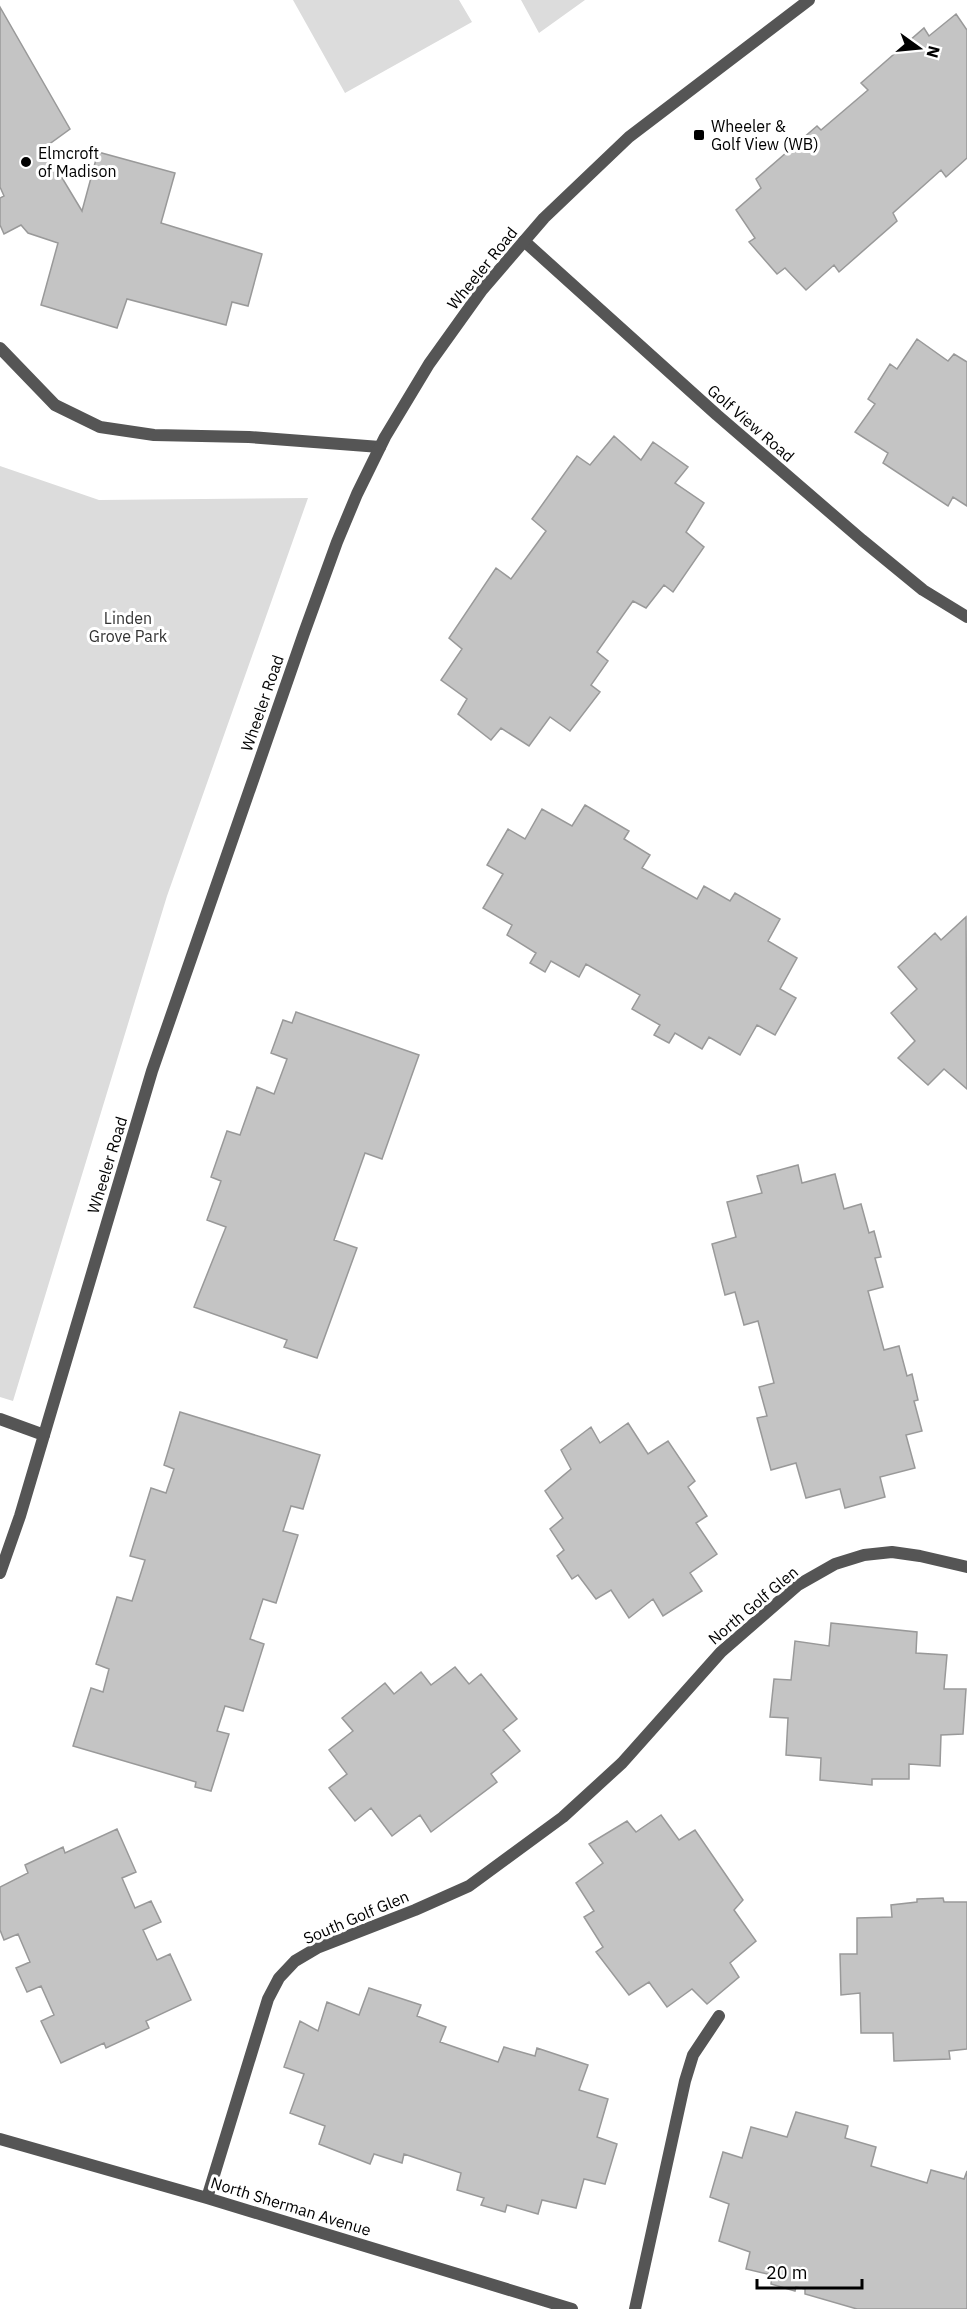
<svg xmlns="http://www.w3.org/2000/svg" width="967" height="2309" font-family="'IBM Plex Sans',sans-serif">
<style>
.green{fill:#dcdcdc}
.building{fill:#c4c4c4;stroke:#999;stroke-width:1.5}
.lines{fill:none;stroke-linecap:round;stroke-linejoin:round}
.service{stroke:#555;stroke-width:12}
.minor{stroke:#555;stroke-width:12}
.tertiary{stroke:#555;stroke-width:12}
.poi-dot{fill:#000;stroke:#fff;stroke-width:2}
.labels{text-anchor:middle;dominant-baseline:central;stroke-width:6;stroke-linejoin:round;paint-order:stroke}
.poi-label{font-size:16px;fill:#000;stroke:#fff;text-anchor:start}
.street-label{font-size:16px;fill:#000;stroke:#fff}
.park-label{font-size:16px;fill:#333;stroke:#fff}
</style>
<rect width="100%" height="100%" fill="#fff"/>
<path class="green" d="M293 0H459L472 22 345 93Z
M521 0H585L539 33Z
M0 466 99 500 308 498 167 896 13 1401 0 1397Z"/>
<path class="building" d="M0 7 70 129 44 148 82 211 98 152 175 173 161 223 262 254 248 306 232 302 226 325 127 299 117 328 41 305 58 243 28 233 21 225 4 234 0 225V198L4 196 0 187Z
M956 14 967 30V158L946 177 941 170 893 213 897 221 839 272 834 265 806 290 785 268 777 274 749 242 755 238 736 210 761 188 756 179 817 126 821 130 868 90 861 83 924 28 929 36Z
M917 339 948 361 954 354 967 362V506L953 497 948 506 883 463 888 453 855 432 875 404 868 399 890 364 897 369Z
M614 436 641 460 653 442 688 467 675 483 704 503 686 532 704 547 673 592 664 585 646 608 633 601 597 652 608 661 591 685 600 692 570 731 550 717 529 746 501 728 491 740 458 714 467 699 441 680 462 649 449 638 496 568 511 579 546 531 532 519 577 456 590 465Z
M585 805 629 831 624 839 650 855 642 868 697 899 704 886 730 901 735 893 780 919 768 941 797 958 780 989 796 998 775 1035 757 1025 740 1055 709 1037 702 1049 675 1033 669 1043 654 1035 660 1025 632 1009 640 995 586 964 579 977 551 961 545 972 530 963 536 953 507 935 512 925 483 908 503 874 487 865 508 829 525 839 542 809 572 826Z
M966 917 967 1089 944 1069 928 1085 898 1058 915 1041 891 1013 917 989 898 967 935 933 941 940Z
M296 1012 419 1055 382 1159 365 1153 334 1240 357 1248 317 1358 284 1347 287 1340 194 1307 226 1227 207 1220 221 1181 211 1177 227 1131 240 1135 257 1087 274 1094 287 1059 271 1053 283 1020 292 1023Z
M798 1165 802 1183 835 1174 844 1209 861 1204 869 1233 874 1231 881 1257 875 1258 883 1287 868 1291 884 1350 899 1346 907 1376 912 1374 918 1400 914 1401 922 1431 906 1435 915 1468 880 1477 885 1497 845 1508 840 1489 806 1498 796 1463 771 1470 757 1418 767 1416 759 1387 774 1383 758 1321 744 1325 735 1292 725 1295 712 1244 736 1237 727 1202 762 1193 757 1176Z
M180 1412 320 1455 303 1509 291 1506 283 1531 298 1535 276 1603 263 1599 250 1639 264 1644 243 1711 225 1706 217 1731 229 1734 211 1791 195 1787 196 1782 73 1746 91 1688 103 1692 109 1669 96 1664 117 1597 132 1601 145 1560 130 1556 151 1488 166 1493 174 1469 164 1465Z
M628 1423 648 1454 668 1441 695 1481 688 1487 707 1516 696 1523 717 1554 690 1573 702 1591 663 1616 653 1599 629 1618 611 1590 596 1599 578 1575 572 1579 557 1556 564 1550 550 1529 563 1518 545 1491 571 1469 561 1450 591 1427 600 1443Z
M831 1623 917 1632 916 1653 947 1655 944 1689H966L963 1734 941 1735 940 1766 909 1764V1779H872V1785L820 1780 821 1758 786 1755 788 1718 770 1717 774 1679 791 1680 795 1641 829 1646Z
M455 1667 469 1684 481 1674 517 1719 503 1730 520 1751 491 1774 497 1782 431 1832 420 1815 392 1836 371 1808 355 1821 329 1788 347 1774 329 1750 353 1731 342 1718 385 1683 394 1694 421 1672 431 1685Z
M661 1815 679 1840 695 1830 743 1900 734 1910 756 1941 730 1963 739 1977 707 2004 692 1989 667 2007 649 1982 629 1995 596 1952 603 1947 584 1917 594 1911 576 1883 603 1863 589 1844 627 1821 636 1832Z
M117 1829 136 1872 122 1878 135 1908 151 1901 161 1922 143 1930 157 1960 170 1954 191 2000 146 2021 149 2028 106 2048 104 2043 61 2063 41 2021 54 2015 41 1986 27 1992 16 1968 30 1962 18 1934 4 1940 0 1930V1887L28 1873 25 1865 63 1847 65 1853Z
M943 1898 944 1902H967V2049L949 2051 950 2059 894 2061 893 2033H861L860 1993 841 1995 840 1954H857V1918L892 1917 891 1905 917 1902V1899Z
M369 1988 421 2005 417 2016 446 2027 440 2042 498 2062 504 2047 535 2056 537 2048 588 2065 579 2090 608 2099 597 2137 617 2144 605 2184 584 2179 576 2208 542 2200 538 2214 507 2205 505 2212 481 2205 484 2198 457 2190 461 2173 404 2154 402 2163 374 2154 370 2164 319 2144 325 2126 290 2113 304 2074 284 2067 300 2021 318 2031 327 2002 359 2015Z
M796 2112 848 2126 845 2138 876 2147 871 2166 927 2183 931 2170 964 2179 967 2171V2309H857L805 2294V2289L796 2287 795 2291 771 2284 772 2275 746 2269 750 2252 719 2241 729 2204 710 2197 723 2152 742 2158 751 2127 787 2137Z"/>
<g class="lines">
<path class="service" d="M0 348 55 405 100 427 154 435 249 437 380 447"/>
<path class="minor" d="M524 241 717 415 862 540 923 590 967 617
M0 1419 44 1435
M0 2139 207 2198 572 2309
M207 2198 268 1999 279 1978 295 1961 317 1948 415 1910 469 1886 563 1817 622 1763 721 1652 798 1585 835 1564 864 1555 892 1552 920 1556 967 1567
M635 2309 685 2081 693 2055 719 2016"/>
<path class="tertiary" d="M0 1573 20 1516 152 1071 304 633 337 542 357 494 385 437 429 364 482 290 544 218 629 137 809 0"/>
</g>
<g class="poi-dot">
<rect x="693" y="129" width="12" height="12" rx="3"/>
<circle cx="26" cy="162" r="6"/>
</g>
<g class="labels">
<g class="poi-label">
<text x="711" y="126">Wheeler &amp;<tspan x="711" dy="18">Golf View (WB)</tspan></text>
<text x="38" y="153">Elmcroft<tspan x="38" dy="18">of Madison</tspan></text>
</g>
<g class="street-label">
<text transform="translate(482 268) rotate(-51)">Wheeler Road</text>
<text transform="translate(751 423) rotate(41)">Golf View Road</text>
<text transform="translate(262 703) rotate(-71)">Wheeler Road</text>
<text transform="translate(107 1165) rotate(-73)">Wheeler Road</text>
<text transform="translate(753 1605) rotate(-40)">North Golf Glen</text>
<text transform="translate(356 1917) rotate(-23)">South Golf Glen</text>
<text transform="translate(291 2206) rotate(17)">North Sherman Avenue</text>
</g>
<g class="park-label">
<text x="128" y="618">Linden<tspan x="128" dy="18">Grove Park</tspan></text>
</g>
</g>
<g transform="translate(919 48) rotate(105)" stroke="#ffffff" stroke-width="4.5" paint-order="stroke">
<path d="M0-4.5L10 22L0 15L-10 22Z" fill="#000000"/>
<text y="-9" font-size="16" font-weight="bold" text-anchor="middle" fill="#000000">N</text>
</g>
<path d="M757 2279v9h105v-9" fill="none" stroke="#000000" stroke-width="3"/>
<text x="766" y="2279" font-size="18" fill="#000000" stroke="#ffffff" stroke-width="4.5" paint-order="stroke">20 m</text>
</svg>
